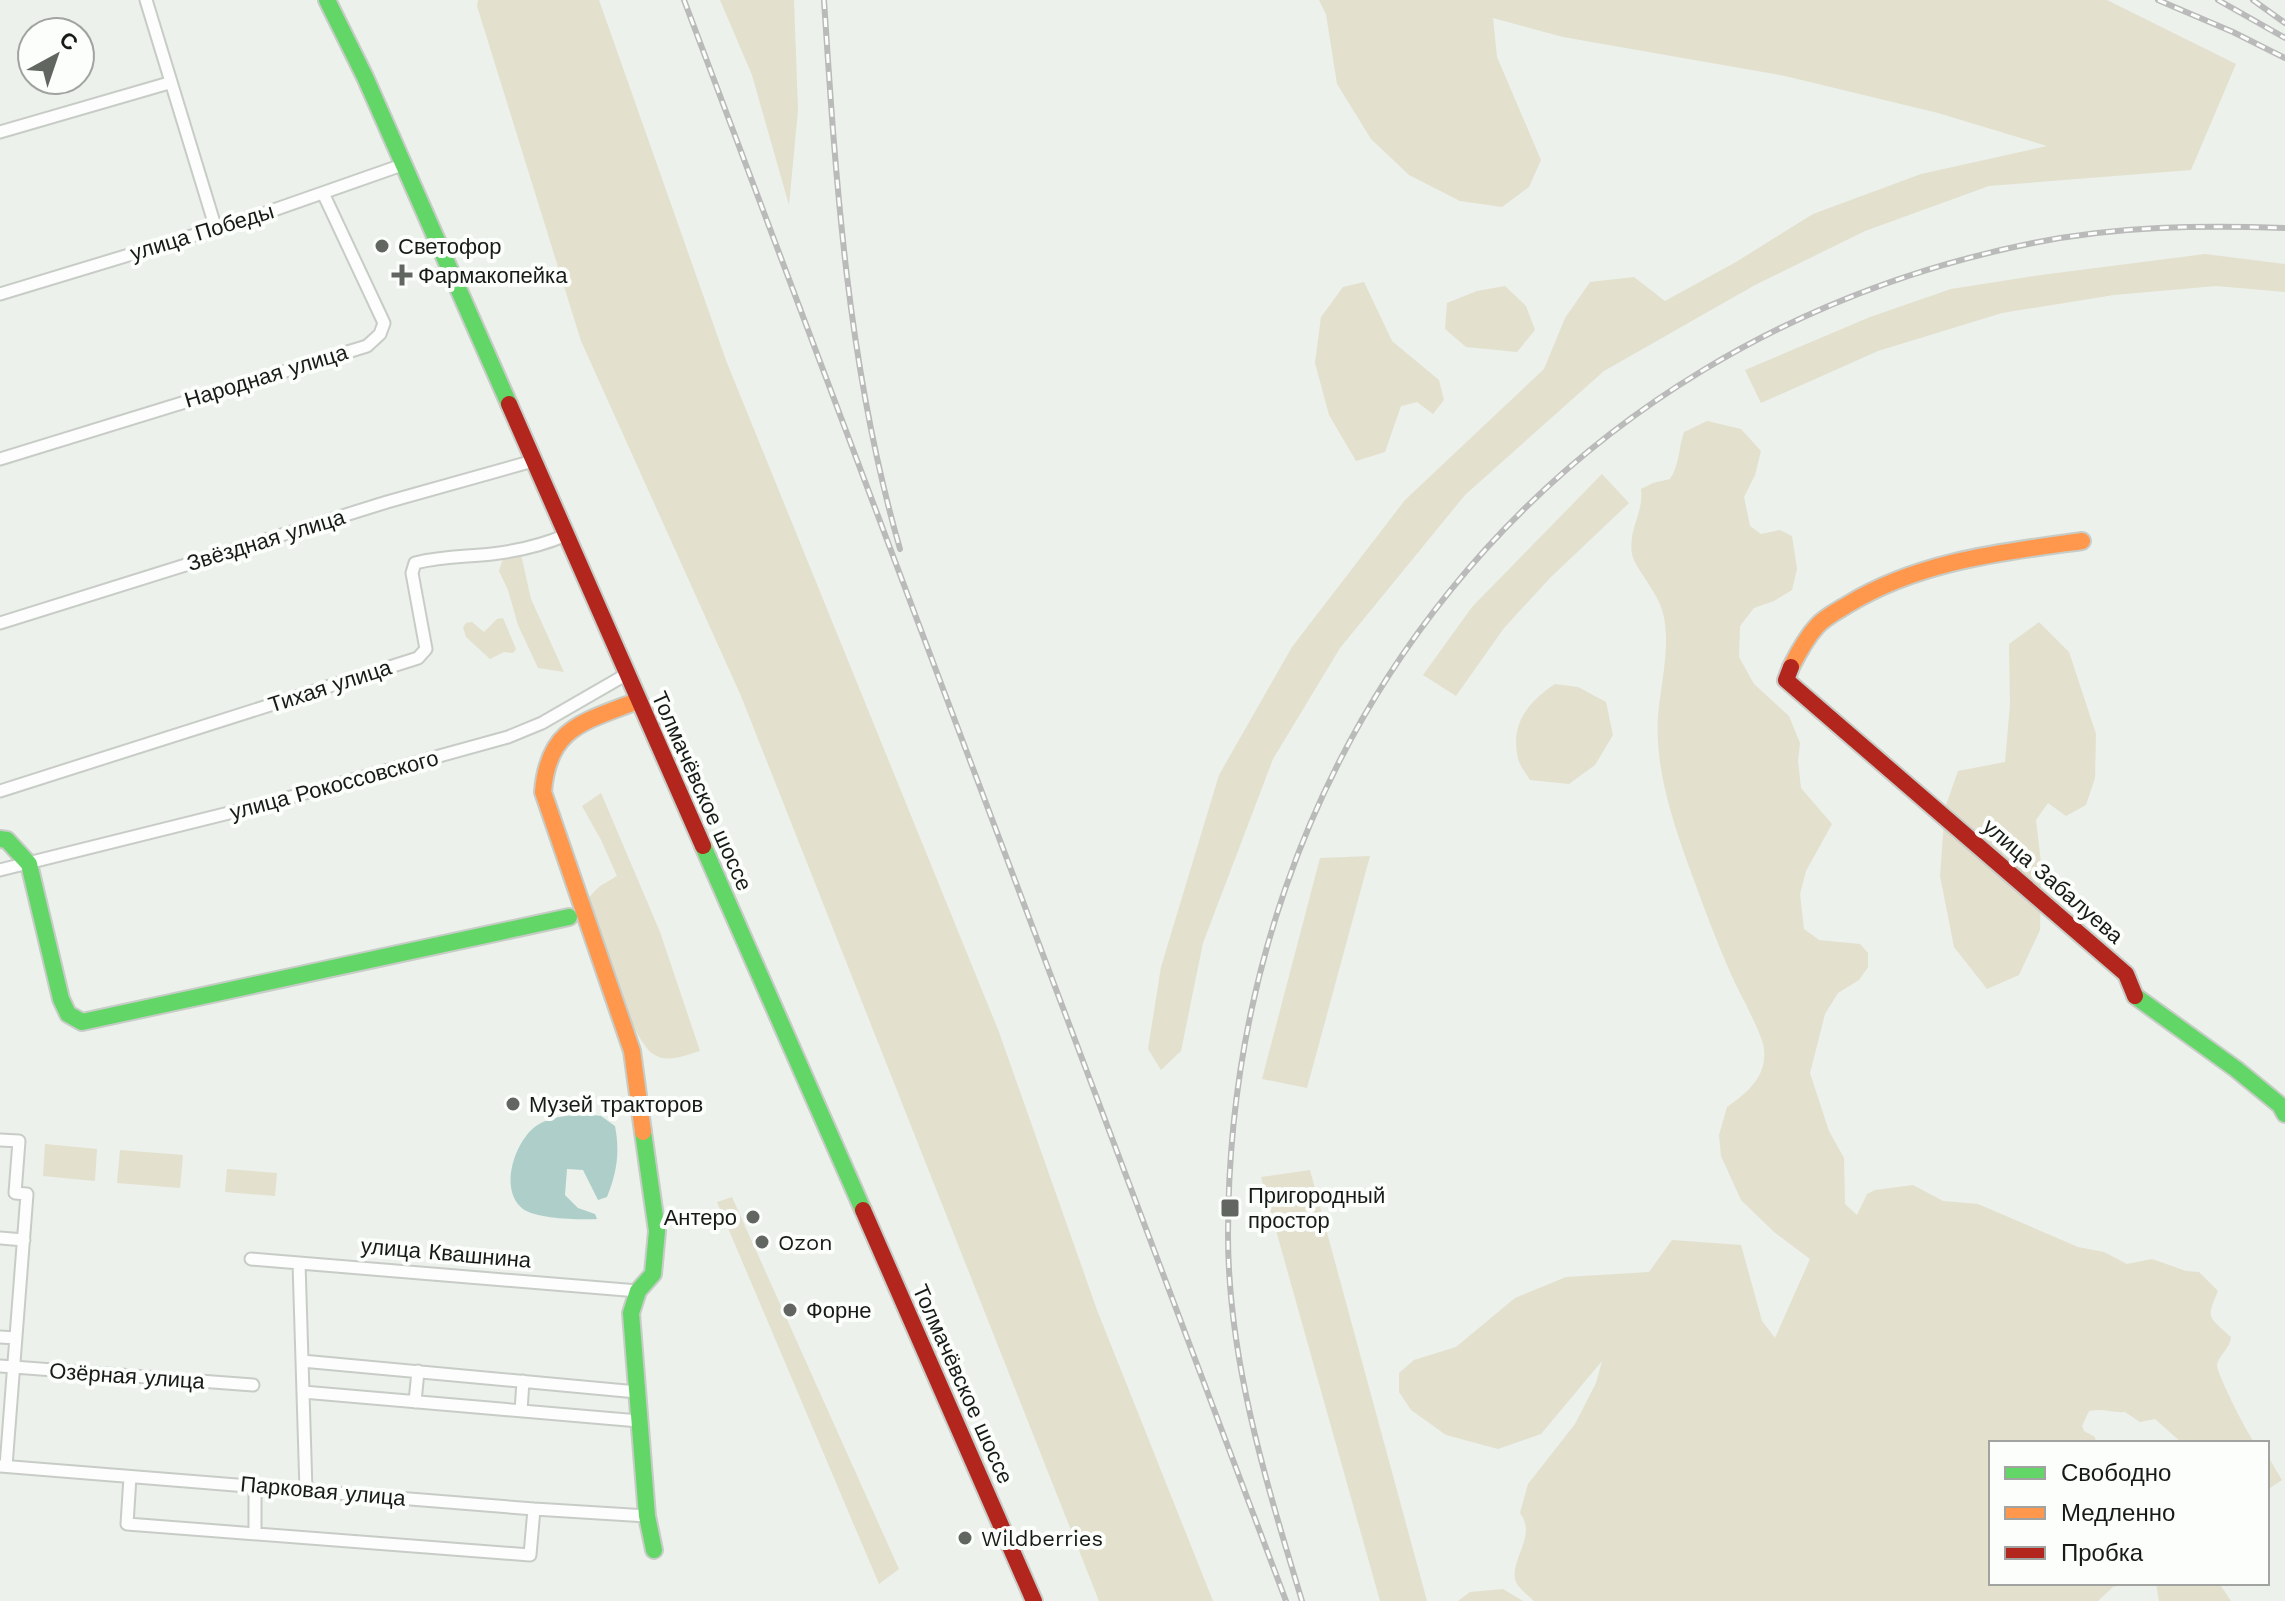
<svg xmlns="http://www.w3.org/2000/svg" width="2285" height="1601" font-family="'Work Sans',sans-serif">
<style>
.green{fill:#e3e0ce}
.water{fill:#aecfc9}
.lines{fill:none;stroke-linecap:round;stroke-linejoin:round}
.street-casing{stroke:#c8ccc7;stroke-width:15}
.fast-casing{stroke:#c8ccc7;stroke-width:20}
.slow-casing{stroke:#c8ccc7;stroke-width:20}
.jam-casing{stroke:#c8ccc7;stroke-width:20}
.street{stroke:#fcfdfc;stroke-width:11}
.fast{stroke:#63d668;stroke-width:16}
.slow{stroke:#ff974d;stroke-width:16}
.jam{stroke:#b3261e;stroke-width:16}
.rail-casing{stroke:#b9bab9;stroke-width:6}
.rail{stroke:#fcfefc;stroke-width:3;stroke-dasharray:9;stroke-linecap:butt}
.poi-dot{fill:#626661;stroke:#fcfefc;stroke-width:3}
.labels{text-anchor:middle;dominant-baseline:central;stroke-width:8;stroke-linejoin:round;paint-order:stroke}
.street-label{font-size:22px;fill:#171b17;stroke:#fcfefc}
.poi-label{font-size:22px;fill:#171b17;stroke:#fcfefc;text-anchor:start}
</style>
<rect width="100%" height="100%" fill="#ecf1eb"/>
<path class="green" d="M478 0H599L727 363 999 1032 1097 1310 1213 1601H1099L741 696 581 341 477 6Z
M720 0H794L798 110 789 205 752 75Z
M1319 0H2107L2236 64 2191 170 1989 186 1865 231 1755 285 1604 371 1465 495 1340 648 1273 759 1203 943 1181 1051 1161 1070 1148 1049 1161 967 1219 775 1292 647 1405 500 1544 369 1565 318 1590 282 1634 277 1665 301 1736 262 1813 214 1921 174 2047 146 1938 113 1785 76 1563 37 1493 18 1497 57 1541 160 1529 187 1502 207 1460 201 1409 175 1371 139 1337 84 1326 14Z
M2205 254 2285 264V292L2216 286 2114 295 2002 313 1878 351 1761 403 1745 370 1870 317 1951 289 2041 275Z
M1364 282 1392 341 1439 380 1444 400 1433 414 1417 402 1401 406 1385 452 1356 461 1329 415 1315 363 1321 317 1343 287Z
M1505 286 1526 306 1535 330 1517 352 1466 347 1445 329 1447 303 1477 291Z
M1707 421 1741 429 1761 451 1755 475 1744 497 1750 526 1761 534 1780 530 1792 536 1797 569 1792 590 1774 601 1754 608 1740 626 1739 657 1754 684 1789 716 1800 743 1798 761 1801 788 1832 824 1806 871 1800 894 1804 929 1819 940 1860 944 1868 953V967L1859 980 1838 993 1825 1014 1810 1073 1829 1131 1844 1158 1845 1204 1857 1215 1867 1194 1875 1190 1913 1185 1943 1201 1978 1204 2078 1247 2104 1252 2127 1264 2152 1259 2186 1271 2199 1272 2218 1291C2206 1319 2208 1316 2231 1337 2230 1348 2220 1354 2217 1364 2215 1370 2248 1435 2255 1443H2182L2155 1419 2140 1422 2125 1412C2112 1413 2102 1408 2089 1411L2082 1426 2084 1431 2095 1437 2096 1443H1991V1583H2132L2113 1587 2098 1601H1534C1529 1596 1519 1589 1516 1582 1508 1561 1538 1536 1520 1513L1528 1484 1575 1424 1596 1383 1602 1361 1541 1434 1498 1449 1446 1435 1411 1410 1399 1392V1373L1414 1360 1456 1347 1515 1298 1566 1277 1649 1272 1672 1240 1741 1245 1762 1321 1775 1338 1810 1259 1774 1232 1741 1200 1721 1156 1719 1135 1727 1107C1747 1093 1767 1077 1764 1049 1763 1036 1742 997 1735 983 1717 944 1703 904 1688 864 1671 816 1655 767 1658 716 1661 682 1671 646 1663 613 1658 592 1634 567 1632 554 1628 529 1644 513 1641 489L1653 483 1670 479C1680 464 1678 450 1684 432Z
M1602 474 1629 503 1550 578 1504 628 1456 696 1423 675 1472 607Z
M506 549 520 550 531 599 564 672 538 668 518 625 508 590 499 571Z
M503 618 516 649 513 653 504 652 490 659 466 637 463 627 466 623 472 622 484 632 497 619Z
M2039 622 2069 652 2096 734 2095 778 2086 805 2066 816 2048 803 2036 820 2041 863 2040 930 2019 975 1987 989 1954 947 1940 876 1945 808 1958 771 2005 762 2010 705 2009 644Z
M1555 684 1578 687 1606 702 1613 735 1595 765 1569 784 1530 780C1526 773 1519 765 1518 758 1510 724 1528 702 1555 684Z
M601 793 660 932 700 1051C686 1055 667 1064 653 1054 630 1038 596 932 585 901L600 886 617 876 601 840 582 806Z
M1370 856 1307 1088 1262 1079 1320 858Z
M45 1144 97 1149 95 1181 43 1176Z
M120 1150 183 1155 180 1188 117 1183Z
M227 1169 277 1173 275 1196 225 1192Z
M1310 1170 1427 1601H1380L1261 1177Z
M732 1197 899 1569 879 1584 717 1202Z
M2267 1455 2282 1480 2267 1490Z
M2156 1583H2219L2231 1601H2159Z
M1503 1589 1523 1601H1458L1470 1592Z"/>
<path class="water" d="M584 1114 601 1116 615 1126C620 1152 617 1172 607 1197L598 1200 583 1170 567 1169 565 1195 578 1208 595 1214 597 1219C579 1220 537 1219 523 1209 498 1190 515 1141 536 1126 550 1116 568 1116 584 1114Z"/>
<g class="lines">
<g class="street-casing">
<path id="street" d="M146 0 216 229
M0 132 169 83
M0 294 251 218 402 165
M0 459 367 346 380 334 384 323 323 193
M0 623 387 502 533 461
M0 791 418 658 426 649 412 573 415 563C443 556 464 557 492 554 517 551 543 545 566 535
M0 870 269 803 508 737 542 723 627 674
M0 1140 19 1141 15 1193 27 1194 6 1466
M0 1238 24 1240
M251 1259 638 1291
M299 1263 306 1490
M0 1337 16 1338
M302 1361 637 1392
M0 1366 253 1385
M303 1392 639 1421
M415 1402 418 1371
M521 1411 523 1381
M0 1466 534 1509 647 1516
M130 1477 127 1524 530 1555 534 1509
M255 1485V1533"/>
</g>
<g class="fast-casing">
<path id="fast" d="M327 0 365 77 509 404
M0 839 7 840 29 864 61 999 68 1014 82 1022 569 917
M703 846 863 1210
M2135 996 2236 1069 2280 1105 2285 1114
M643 1132 657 1231 653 1274 638 1291 631 1313 647 1516 654 1550"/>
</g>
<g class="slow-casing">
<path id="slow" d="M1791 667C1798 653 1806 638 1817 626 1825 617 1837 611 1847 605 1918 561 2002 552 2082 541
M637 701C584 722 548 727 543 792L632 1051 643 1132"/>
</g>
<g class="jam-casing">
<path id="jam" d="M509 404 703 846
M1791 667 1786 680 2126 974 2135 996
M863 1210 1034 1601"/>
</g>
<use href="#street" class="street"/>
<use href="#fast" class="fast"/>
<use href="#slow" class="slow"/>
<use href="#jam" class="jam"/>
<g class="rail-casing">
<path id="rail" d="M684 0 1286 1601
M824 0C836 185 848 369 900 549
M2158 0 2233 32 2285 58
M2218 0 2285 38
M2253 0 2285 23
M1302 1601C1266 1482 1228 1360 1228 1235 1228 745 1550 340 2033 243 2116 226 2201 225 2285 228"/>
</g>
<use href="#rail" class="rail"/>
</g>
<g class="poi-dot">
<circle cx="382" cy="246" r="8"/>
<path d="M398 263h8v8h8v8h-8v8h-8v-8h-8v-8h8z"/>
<circle cx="513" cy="1104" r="8"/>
<rect x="1220" y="1198" width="20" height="20" rx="4"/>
<circle cx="753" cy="1217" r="8"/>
<circle cx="762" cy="1242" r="8"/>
<circle cx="790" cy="1310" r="8"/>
<circle cx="965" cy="1538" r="8"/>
</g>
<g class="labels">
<g class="street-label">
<text transform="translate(202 232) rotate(-17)">улица Победы</text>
<text transform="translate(266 376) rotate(-17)">Народная улица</text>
<text transform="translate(266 540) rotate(-17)">Звёздная улица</text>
<text transform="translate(330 686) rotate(-18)">Тихая улица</text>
<text transform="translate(334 785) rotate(-15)">улица Рокоссовского</text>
<text transform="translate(702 791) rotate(66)">Толмачёвское шоссе</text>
<text transform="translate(2053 881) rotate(41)">улица Забалуева</text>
<text transform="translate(446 1253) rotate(5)">улица Квашнина</text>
<text transform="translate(127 1376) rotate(4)">Озёрная улица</text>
<text transform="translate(963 1384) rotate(66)">Толмачёвское шоссе</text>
<text transform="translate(323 1491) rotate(5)">Парковая улица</text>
</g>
<g class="poi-label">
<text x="398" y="246">Светофор</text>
<text x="418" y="275">Фармакопейка</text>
<text x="529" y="1104">Музей тракторов</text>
<text x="1248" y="1195">Пригородный<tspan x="1248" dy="25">простор</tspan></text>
<text x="737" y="1217" text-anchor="end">Антеро</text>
<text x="778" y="1242">Ozon</text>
<text x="806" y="1310">Форне</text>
<text x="981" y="1538">Wildberries</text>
</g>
</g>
<rect x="1989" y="1441" width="280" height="144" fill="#fcfefc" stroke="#a0a3a0" stroke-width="2"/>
<rect x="2005" y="1467" width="40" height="12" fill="#63d668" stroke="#a0a3a0" stroke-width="2"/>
<text x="2061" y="1481" font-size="24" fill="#171b17">Свободно</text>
<rect x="2005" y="1507" width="40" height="12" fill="#ff974d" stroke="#a0a3a0" stroke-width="2"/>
<text x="2061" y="1521" font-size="24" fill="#171b17">Медленно</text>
<rect x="2005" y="1547" width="40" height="12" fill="#b3261e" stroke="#a0a3a0" stroke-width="2"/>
<text x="2061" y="1561" font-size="24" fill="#171b17">Пробка</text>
<g transform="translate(56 56) rotate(40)"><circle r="38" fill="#fcfefc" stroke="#a0a3a0" stroke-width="2"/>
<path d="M0-6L14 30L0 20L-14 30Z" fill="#626661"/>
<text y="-12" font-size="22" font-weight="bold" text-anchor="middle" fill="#171b17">С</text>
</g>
</svg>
